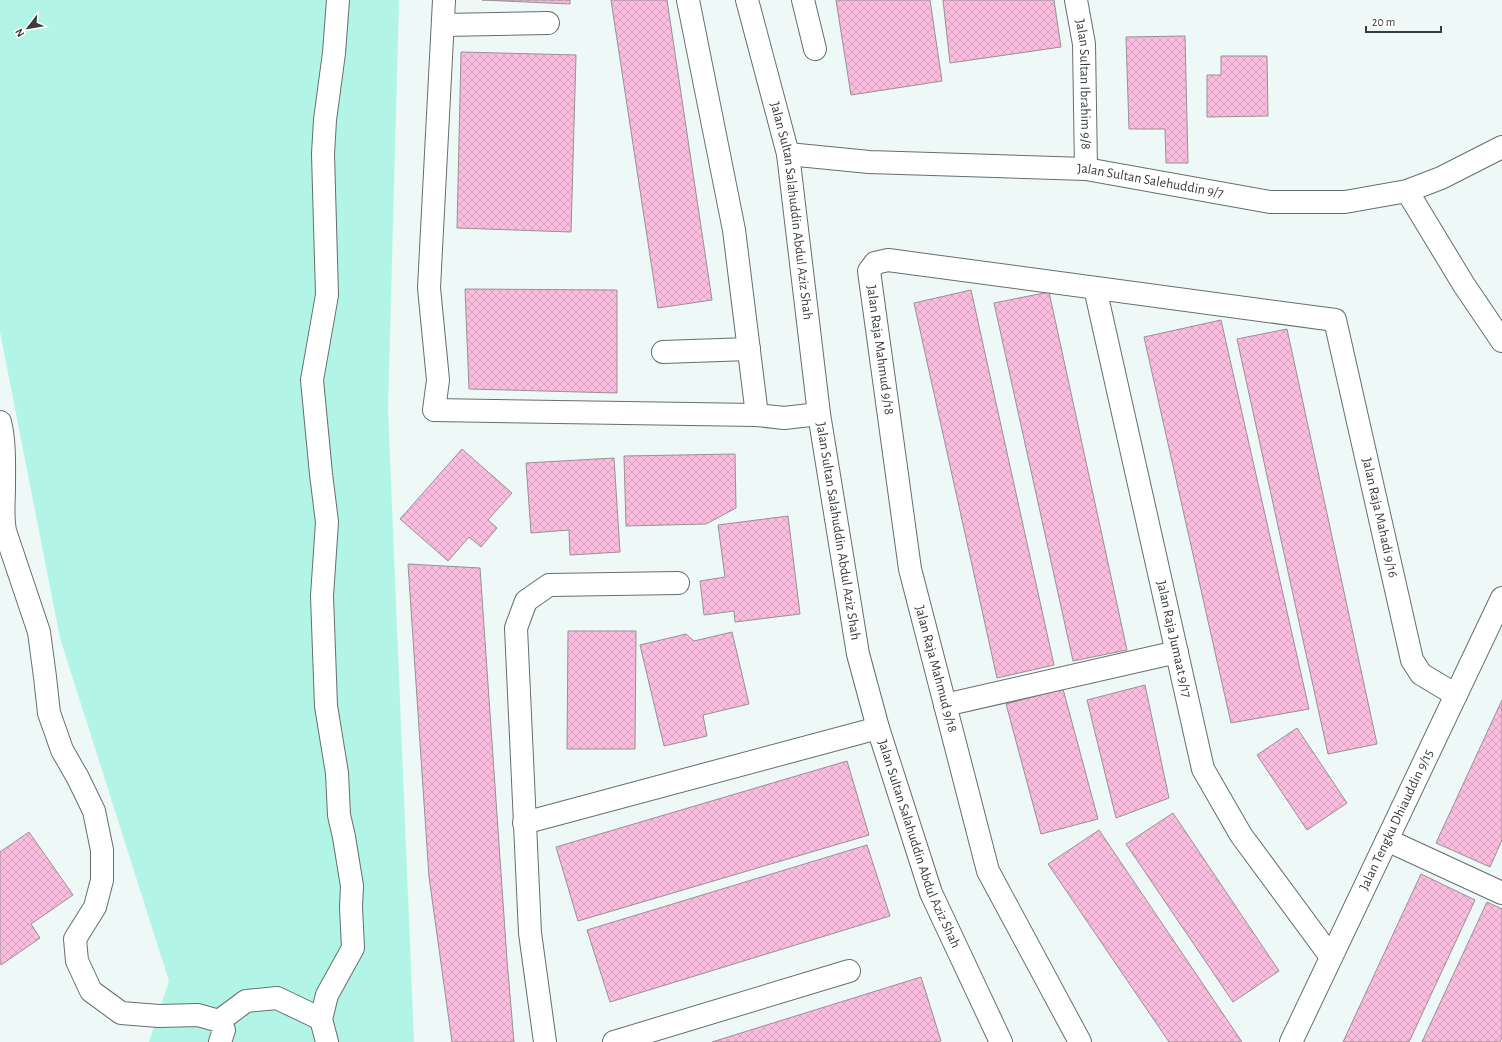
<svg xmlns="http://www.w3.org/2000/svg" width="1502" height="1042" font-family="'Alegreya Sans',sans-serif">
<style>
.grass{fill:#b2f5e6}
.building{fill:url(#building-cross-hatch);stroke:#999195}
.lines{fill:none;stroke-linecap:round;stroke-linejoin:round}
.minor-casing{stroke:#666f6d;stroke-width:24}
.minor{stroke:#fff;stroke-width:22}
.labels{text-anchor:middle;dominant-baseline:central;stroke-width:4;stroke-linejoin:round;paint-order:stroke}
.street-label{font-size:14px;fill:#393d3c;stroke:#fff}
</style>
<defs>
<pattern id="building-cross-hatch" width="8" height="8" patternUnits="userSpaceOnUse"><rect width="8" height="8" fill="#fabcdf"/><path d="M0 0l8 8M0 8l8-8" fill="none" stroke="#d7a2c0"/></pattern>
</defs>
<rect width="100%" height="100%" fill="#eef8f6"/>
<path class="grass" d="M0 0H399L388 409 414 1042H149L169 981 60 638 0 332Z"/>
<path class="building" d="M482 0H570V4Z
M611 0H667L712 300 658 308Z
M836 0H930L942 81 851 95Z
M943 0H1054L1061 47 950 63Z
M1185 36 1188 163H1166L1165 129H1129L1126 37Z
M461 52 576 55 571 232 457 228Z
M1221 56H1267L1268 116 1207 117V75H1221Z
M465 289 617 290V393L469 389Z
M971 290 1054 665 997 678 914 303Z
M1049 292 1127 650 1073 661 994 303Z
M1221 320 1309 709 1231 723 1144 337Z
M1287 329 1377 744 1328 754 1237 339Z
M462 449 512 493 488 520 497 528 481 547 469 537 448 561 400 519Z
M735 454 736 508 706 524 626 526 624 456Z
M614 458 620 552 570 555 569 530 531 533 526 463Z
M788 516 800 614 735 622 734 611 704 615 700 581 725 577 718 525Z
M408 564 480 568 507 960 514 1042H452L429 877Z
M568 631H636L635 749H567Z
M732 632 749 704 703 715 707 736 664 746 640 645 686 634 694 641Z
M1145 685 1169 798 1116 818 1087 700Z
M1063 689 1098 819 1041 834 1006 704Z
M1502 700V840L1490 867 1436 843Z
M1297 728 1347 803 1307 830 1257 755Z
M847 761 869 835 578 921 556 847Z
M1173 813 1279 971 1233 1002 1126 844Z
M1099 830 1242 1042H1169L1048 864Z
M29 832 73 895 31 924 40 938 1 965 0 963V852Z
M867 845 890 916 610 1002 587 930Z
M1421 874 1475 900 1409 1042H1343Z
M1487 902 1502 909V1037L1500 1042H1422Z
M921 977 941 1041 936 1042H712Z"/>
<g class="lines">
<g class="minor-casing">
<g id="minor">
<path d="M444 0 429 288 438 380 434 410 757 415 784 418 819 414"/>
<path d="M688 0 734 230 757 415"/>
<path id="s1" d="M747 0 788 154 819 414 858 654 878 728 931 893 1001 1042"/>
<path d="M803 0 815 49"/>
<path id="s2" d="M1076 0 1084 44 1086 169"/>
<path d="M443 25 548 23"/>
<path id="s3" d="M788 154 869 162 1086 169 1270 202H1345L1407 191 1441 178 1502 147"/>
<path d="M1407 191 1464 285 1502 341"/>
<path id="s4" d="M1095 288 1203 769 1241 835 1331 957"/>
<path d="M663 352 749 349"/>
<path d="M0 422C5 442 4 466 4 487 4 504 2 514 5 531L39 632 45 677 49 713 62 750 78 778 94 811 102 850V880L95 907 75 939 77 961 91 991 121 1013 159 1016 198 1015 219 1021 224 1030 220 1042"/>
<path d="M945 705 1177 652"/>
<path d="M524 823 878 728"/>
<path d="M1387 840 1502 893"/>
<path d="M219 1021 246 1001 277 998 321 1019"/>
<path d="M327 1042 321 1019 327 995 353 948 351 907 352 886 344 837 339 815 337 773 326 706 322 596 327 522 321 474 312 380 327 295 323 154 325 120 334 53 338 0"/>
<path d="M545 1042 530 933 516 628 526 601 549 585 678 583"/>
<path d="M614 1042 849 971"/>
<path id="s5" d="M1080 1042 988 871 910 569 869 271 875 263 888 260 1335 320 1412 660 1421 674 1456 695"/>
<path id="s6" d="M1291 1042 1502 598"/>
</g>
</g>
<use href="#minor" class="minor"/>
</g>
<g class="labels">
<g class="street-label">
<text stroke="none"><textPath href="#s2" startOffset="85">Jalan Sultan Ibrahim 9/8</textPath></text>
<text stroke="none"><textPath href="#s3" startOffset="364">Jalan Sultan Salehuddin 9/7</textPath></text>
<text stroke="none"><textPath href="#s1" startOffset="216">Jalan Sultan Salahuddin Abdul Aziz Shah</textPath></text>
<text transform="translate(880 350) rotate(82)">Jalan Raja Mahmud 9/18</text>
<text stroke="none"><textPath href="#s5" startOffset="1484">Jalan Raja Mahadi 9/16</textPath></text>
<text stroke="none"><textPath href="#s1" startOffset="540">Jalan Sultan Salahuddin Abdul Aziz Shah</textPath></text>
<text stroke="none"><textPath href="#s4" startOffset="360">Jalan Raja Jumaat 9/17</textPath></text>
<text transform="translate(936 669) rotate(75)">Jalan Raja Mahmud 9/18</text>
<text stroke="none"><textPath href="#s6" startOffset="246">Jalan Tengku Dhiauddin 9/15</textPath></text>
<text stroke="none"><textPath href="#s1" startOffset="864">Jalan Sultan Salahuddin Abdul Aziz Shah</textPath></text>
</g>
</g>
<g transform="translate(28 28) rotate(239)" stroke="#ffffff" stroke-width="3" paint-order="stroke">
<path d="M0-3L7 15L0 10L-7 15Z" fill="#393d3c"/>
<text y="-6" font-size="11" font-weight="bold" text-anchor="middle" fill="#393d3c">N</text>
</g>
<path d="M1366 26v6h75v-6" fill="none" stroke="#393d3c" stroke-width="2"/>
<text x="1372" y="26" font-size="12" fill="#393d3c" stroke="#ffffff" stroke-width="3" paint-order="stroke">20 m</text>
</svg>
